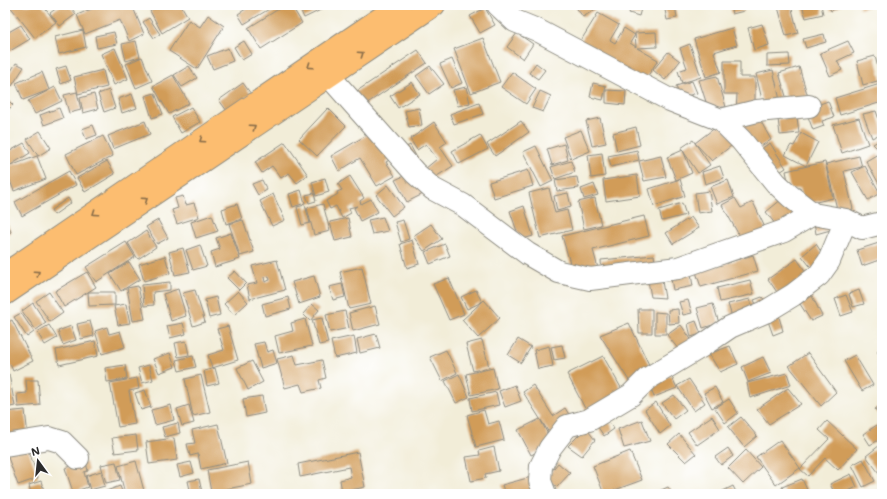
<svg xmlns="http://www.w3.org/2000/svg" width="887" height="499" font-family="Mali,sans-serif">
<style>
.building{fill:#d19c59;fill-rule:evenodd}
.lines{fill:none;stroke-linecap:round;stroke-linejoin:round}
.minor-casing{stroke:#8e8c82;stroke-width:24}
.highway-casing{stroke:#8e8c82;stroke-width:24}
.minor{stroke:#fff;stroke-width:22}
.highway{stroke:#fcbd6f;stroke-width:22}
.oneway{stroke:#896d4a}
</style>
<rect width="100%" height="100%" fill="#fff"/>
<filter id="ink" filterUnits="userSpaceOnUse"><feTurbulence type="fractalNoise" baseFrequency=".025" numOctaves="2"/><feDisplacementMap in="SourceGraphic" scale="8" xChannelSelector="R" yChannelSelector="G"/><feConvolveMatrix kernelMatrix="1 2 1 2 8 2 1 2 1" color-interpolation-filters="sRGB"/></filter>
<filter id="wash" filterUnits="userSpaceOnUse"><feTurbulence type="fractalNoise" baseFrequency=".012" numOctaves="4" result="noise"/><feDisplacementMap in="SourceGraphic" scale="16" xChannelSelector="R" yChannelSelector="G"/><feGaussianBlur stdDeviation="0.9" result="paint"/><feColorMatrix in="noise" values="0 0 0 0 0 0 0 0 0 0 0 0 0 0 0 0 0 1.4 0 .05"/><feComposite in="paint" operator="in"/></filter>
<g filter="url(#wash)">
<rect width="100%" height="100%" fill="#f2edd8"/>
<g id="blocks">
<path class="building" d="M9 5H42L56 22 35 38Z
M61 5H69L76 14 60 26 50 13Z
M83 5H93L86 10Z
M101 5H132L144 34 129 41 120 20 85 34 77 15Z
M161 5H181L188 17 162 33 150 11Z
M252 5H276L244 24 238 14Z
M285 5H291L302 23 261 49 248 28Z
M298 5H331L304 18Z
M602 5 583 17 575 6 576 5Z
M632 5H642L639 16 629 13Z
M664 5H675L677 18 667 20Z
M742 5 744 11 732 14 730 6Z
M791 5 798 33 786 36 778 7Z
M802 5H821L823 14 806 18Z
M828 5H842L831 11Z
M859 5H873L860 9Z
M485 8 495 25 480 33 470 16Z
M598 13 619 25 610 40 615 43 624 28 635 35 630 43 636 47 635 33 656 32 657 47 637 48 658 60 644 82 580 42Z
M208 15 224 26 197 69 169 51 189 20 200 27Z
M149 18 160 34 154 38 143 22Z
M762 24 769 45 754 50 748 28Z
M21 25 30 39 10 51 5 41V34Z
M732 28 737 45 714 52 721 72 706 77 694 39Z
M83 30 86 47 59 54 55 37Z
M114 32 117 44 97 48 95 36Z
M517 33 533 44 523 59 507 47Z
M824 34 826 42 806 48 803 39Z
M483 38 500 82 471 93 454 49Z
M136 41 140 57 126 61 122 44Z
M244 41 252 54 242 60 234 47Z
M848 41 854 53 837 61 842 70 830 76 820 53Z
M690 44 701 77 682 83 678 71 687 68 680 48Z
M115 48 128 79 114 85 101 54Z
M228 48 233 61 213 69 207 56Z
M418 50 427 63 363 106 354 93Z
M668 52 680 61 665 80 653 70Z
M789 54 790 65 767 66V55Z
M875 56 881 80 863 85 857 61Z
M142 57 152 81 136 88 126 64Z
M452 59 462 83 451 88 440 64Z
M724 61H740V77H755V115L736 116 737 94H724Z
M16 63 24 67 12 86 5 81Z
M536 63 545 70 538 79 529 73Z
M66 66 71 80 61 84 56 69Z
M189 66 197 78 182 87 174 75Z
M430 66 444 84 429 94 416 76Z
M799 67 811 107 791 113 779 73Z
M103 70 107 87 78 94 74 77Z
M773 70 783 113 766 117 756 74Z
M42 72 49 90 23 100 16 83Z
M512 72 536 89 526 104 501 87Z
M173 75 189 103 169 114 153 86Z
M717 76 726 107 708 108 699 80Z
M692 81 697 93 680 98 676 86Z
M412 82 420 94 398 108 390 96Z
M243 83 251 94 227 111 219 100Z
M593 83 606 86 603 100 590 97Z
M880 84 882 102 840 115 835 98Z
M55 87 62 101 35 114 28 101Z
M466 87 470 103 458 106 453 90Z
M109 90 115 108 104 112 98 94Z
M606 90 626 91 625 105 606 103Z
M540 91 551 96 543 112 532 108Z
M77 92 81 110 69 113 64 95Z
M155 93 163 114 152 118 145 96Z
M94 94 98 109 83 113 80 98Z
M132 94 137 108 122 113 118 99Z
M5 97 13 105 5 113Z
M828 101 834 117 822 121 824 126 813 130 807 114 817 105Z
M479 103 483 114 454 124 450 114Z
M191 107 200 122 181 133 172 117Z
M59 108 63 118 44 125 40 115Z
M328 108 346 126 317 156 299 139Z
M419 108 422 125 409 127 405 111Z
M876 111 882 128V133L872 138 863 114Z
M758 116 771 140 756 149 742 124Z
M797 117 799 133 780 135 778 119Z
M600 118 606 143 592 146 586 121Z
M859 118 868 144 842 153 833 125Z
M145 121 150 134 113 149 108 136Z
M521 121 529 132 495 156 487 144Z
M434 122 447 142 440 147 453 166 429 181 420 173 437 159 426 144 417 150 410 139Z
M720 124 736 142 712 161 695 143Z
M93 125 97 135 86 139 82 129Z
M384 125 399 151 410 145 422 167 423 194 407 202 395 180 406 175 396 156 386 162 395 176 377 186 360 158 339 171 331 156Z
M636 127 640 145 617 151 613 133Z
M581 130 590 151 571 159 563 137Z
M40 131 51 148 38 156 27 139Z
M801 133 818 142 806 166 785 155 791 145 794 146Z
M480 135 488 149 459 164 452 151Z
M103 136 113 156 76 175 66 154Z
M882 139V148L879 150 873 144Z
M693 140 710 165 698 173 681 148Z
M285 142 308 175 297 183 289 173 281 178 272 166 262 173 255 162Z
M24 143 30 153 9 166 5 159V154Z
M770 143 786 168 775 175 759 150Z
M564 144 568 160 552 165 547 149Z
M536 146 553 181 541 187 523 152Z
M637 150 639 160 611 167 608 156Z
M683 150 692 173 676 180 667 157Z
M602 153 605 176 591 178 588 155Z
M878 154 882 163V189L866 161Z
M37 156 46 179 14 191 5 168Z
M661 156 666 177 644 181 639 161Z
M859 156 862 167 844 171 853 209 838 213 826 164Z
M107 161 115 174 85 192 77 178Z
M571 161 575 172 555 179 551 167Z
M825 162 833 198 804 205 800 188 790 190 786 171Z
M720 166 724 178 705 184 702 172Z
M865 166 880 193 868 200 852 172Z
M528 170 533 186 494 198 489 182Z
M69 171 76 185 22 216 15 202Z
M637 175 640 196 606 201 603 180Z
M350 176 364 198 360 201 361 204 371 199 378 212 360 221 354 208 357 206 349 208 351 213 342 218 336 206 330 209 326 201 338 194 337 192 342 190 338 184Z
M577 177 579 188 557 191 555 180Z
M325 178 329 192 316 196 312 182Z
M5 179 9 189 5 190Z
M680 179 685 196 654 206 649 189Z
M262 180 267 190 258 195 252 184Z
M728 180 734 197 717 204 710 187Z
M594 184 598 195 584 199 581 189Z
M388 185 404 207 392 216 376 195Z
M549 188 555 213 567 210 572 230 540 238 529 193Z
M301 190 305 203 293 207 289 194Z
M709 191 712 211 698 213 695 193Z
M314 193 316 201 309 203 306 195Z
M568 193 571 207 557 211 554 196Z
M273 194 285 220 272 226 260 201Z
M183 196 186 205 194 203 199 217 177 224 172 210 178 208 175 198Z
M68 198 71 203 54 215 51 210Z
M595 198 601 225 584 229 578 202Z
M735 198 741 208 753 202 768 234 744 244 722 205Z
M782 199 795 215 779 229 766 212Z
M682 203 686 215 662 221 659 210Z
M237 204 242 219 226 224 222 209Z
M323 204 330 231 314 235 307 208Z
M305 205 310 223 302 225 297 207Z
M524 206 533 236 520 240 510 211Z
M212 215 218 231 196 238 191 222Z
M644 216 649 236 593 250 599 272 571 266 562 236Z
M383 217 388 231 372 234 368 220Z
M691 217 699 228 673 244 666 233Z
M5 218 11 232 5 235Z
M348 218 352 237 335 241 330 222Z
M158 220 168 238 157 244 146 227Z
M243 220 254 252 240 256 229 224Z
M403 220 409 239 401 242 395 222Z
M814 222 834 229 816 234Z
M431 224 442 239 424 251 413 236Z
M146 231 156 247 138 259 128 243Z
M231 233 240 259 215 267 211 252 220 249 216 238Z
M412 240 419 264 407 268 400 244Z
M126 242 135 257 96 282 86 267Z
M882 242V259L862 266 857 250Z
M445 244 450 256 430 264 425 252Z
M816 244 826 259 813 270 802 256Z
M200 245 207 266 193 270 186 250Z
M183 248 190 272 175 275 169 252Z
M654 255 656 269 602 274 601 260Z
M753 255 758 271 701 287 696 272Z
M165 256 170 273 144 281 139 264Z
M797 259 810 278 781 298 768 279Z
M277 260 285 290 250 299 247 285 257 283 252 266ZM269 276 270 280 265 282 264 277Z
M129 262 140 279 121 291 110 274Z
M362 267 371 304 349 309 340 272Z
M690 269 693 286 673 290 670 273Z
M235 271 246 283 239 290 227 278Z
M87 272 96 287 64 307 55 291Z
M647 275 661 276 665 298 651 297Z
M314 276 320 297 299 304 292 282Z
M449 278 464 314 449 320 433 284Z
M750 280 754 294 720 302 717 288Z
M170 282V290L153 292 154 305 144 306 142 285Z
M342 284 345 297 333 300 329 287Z
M138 286 145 319 133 321 127 288Z
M178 289 186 316 171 321 163 294Z
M195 290 205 322 193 326 183 293Z
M476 290 482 302 467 309 461 297Z
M859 290 864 304 853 307 849 294Z
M238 291 248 302 234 315 224 304Z
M49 292 63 313 50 322 36 301Z
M88 292H115V305L89 306Z
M846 295 853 312 841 316 835 299Z
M812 296 822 316 811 321 800 304Z
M216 297 220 315 209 318 205 300Z
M288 297 291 309 265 316 262 304Z
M762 297 770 307 759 310 754 300Z
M750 299 754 313 733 320 728 304Z
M484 300 500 318 478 338 462 320Z
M688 300 692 313 683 315 679 302Z
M33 303 46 323 36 330 22 311Z
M126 304 130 323 118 325 114 306Z
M312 304 319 310 310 321 303 314Z
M713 304 719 323 703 328 697 308Z
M375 306 380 324 353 331 349 313Z
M638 309H652V333H639Z
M678 309 679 323 669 324 668 310Z
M345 311 349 328 330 332 326 315Z
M655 312 666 313V334H655Z
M21 313 34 332 27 337 14 317Z
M779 317 783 331 773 335 768 321Z
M322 318 328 343 319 345 312 320Z
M305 319 312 346 279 353 275 336 293 331 291 323Z
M12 320 33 361 13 371 10 364 5 366V324Z
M90 321 94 336 81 339 77 324Z
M696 321 701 334 691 337 688 324Z
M183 323 186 334 170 338 167 326Z
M629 323 652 371 630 382 600 335Z
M49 325 57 338 45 345 37 332Z
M681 325 695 345 683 355 667 335Z
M71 326 76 340 63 345 58 331Z
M228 326 238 360 212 368 208 355 224 350 217 329Z
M107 327 109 334 120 331 125 347 102 354 95 331Z
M376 334 380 348 360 353 357 339Z
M354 336 357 353 335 358 331 341Z
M518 339 531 347 521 363 508 355Z
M482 340 489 367 473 371 466 344Z
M95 341 98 356 59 365 56 350Z
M186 341 189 355 178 357 175 343Z
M264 342 267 352 273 350 277 363 261 368 254 344Z
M562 345 565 358 554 360 551 347Z
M549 346 553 366 538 369 534 350Z
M730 346 738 364 720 372 709 354Z
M882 347V357L877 352Z
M446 350 457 373 442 381 430 357Z
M170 353 175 367 159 373 153 359Z
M808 353 836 392 821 406 789 366Z
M294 355 297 365 322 360 326 378 319 380 321 388 303 392 300 384 285 388 277 359Z
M855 355 873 385 862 391 844 361Z
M193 356 196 367 179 371 176 360Z
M603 356 624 393 588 414 567 374Z
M763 357 771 373 748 382 742 367Z
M252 361 263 382 248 390 237 368Z
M125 365 127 379 107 382 105 368Z
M149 365 153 380 142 383 138 368Z
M215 368 219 383 207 386 204 371Z
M493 368 498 389 471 395 466 374Z
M787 373 791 385 750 398 747 383Z
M9 374 15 406 5 408V375Z
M459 374 469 397 456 403 445 381Z
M201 375 210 412 193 416 185 379Z
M671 375 677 388 654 397 649 385Z
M137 378 139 389 129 391 135 424 118 427 110 383Z
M689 379 705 403 694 411 677 386Z
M26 380H38L40 405 18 407 17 394 27 393Z
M515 385 521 401 505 407 499 391Z
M533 385 553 416 565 408 573 421 551 436 523 392Z
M715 387 723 402 712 408 704 393Z
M788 388 801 404 769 424 757 409Z
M145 390 151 407 141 410 135 393Z
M496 392 499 405 472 411 470 398Z
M674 395 686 410 674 419 662 403Z
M262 396 265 413 246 417 243 399Z
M729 399 738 413 725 423 715 408Z
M656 402 670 426 660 434 645 410Z
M171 405 174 420 155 425 151 410Z
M189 405 194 423 182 426 177 409Z
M882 405V419L875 409Z
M25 410 28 436 5 438V412Z
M484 410 488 424 499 421 504 440 476 447 467 415Z
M605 416 614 429 604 436 595 423Z
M712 416 720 429 697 445 688 432Z
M741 417 757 436 744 447 728 427Z
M540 419 553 444 531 455 518 430Z
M642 420 650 441 624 448 618 429Z
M827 421 857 449 838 470 825 458 808 476 800 469 829 439 819 430Z
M178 423 180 433 165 437 162 427Z
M880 423 882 426V438L870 445 863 434Z
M218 424 227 463 201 469 198 454 190 456 187 444 195 443 192 430Z
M586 428 595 440 582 456 568 446Z
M679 434 696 454 686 462 668 444Z
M136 435 138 450 115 453 112 438Z
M174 438 177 460 149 464 146 442Z
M780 440 800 468 776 485 756 457Z
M27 445 38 478 18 485 6 452Z
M880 445 882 447V477L866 456Z
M494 447 499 471 485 474 486 478 471 481 466 457 480 455 479 451Z
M728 448 733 456 721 465 715 457Z
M746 450 761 467 743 484 728 468Z
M630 451 642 480 604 494 593 466Z
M358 452 365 487 342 492 340 480 351 477 349 467 300 477 298 464Z
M863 459 875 481 863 487 852 465Z
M136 461 144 491 125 494 118 466Z
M86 462 88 471 84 472 88 487 73 492 65 468Z
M116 462 120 480 106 483 101 465Z
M191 462 194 473 180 477 177 465Z
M248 462 252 484 211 492 207 470Z
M558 463 570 473 557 487 546 478Z
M101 471 105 486 90 490 86 476Z
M851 474 857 487 842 494H835L830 484Z
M531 477 535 493 505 494 502 485Z
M199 479 202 492 191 494 188 481Z
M802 479 809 494H784L782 487Z
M41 481 45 494H31L29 485Z
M120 486 123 494H98Z
M733 486 737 494H717Z
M668 487 673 494H660L659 491Z
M174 491 175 494H164Z"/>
</g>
</g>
<g filter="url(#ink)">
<use href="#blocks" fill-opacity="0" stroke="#8e8c82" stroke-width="1"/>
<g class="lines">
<g class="minor-casing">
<path id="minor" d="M498 5 515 21 537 30 670 100 721 120 741 140 776 183 790 196 813 214 846 220 862 228 882 223
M329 76 415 173 433 189 463 205 528 254 559 272 590 279 678 268 784 231 813 214
M721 120 757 111 809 106
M5 445 49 438 62 442 78 458
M545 494 540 481 541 466 550 448 567 426 589 420 631 395 647 379 702 346 730 327 765 312 793 295 819 275 829 261 846 220"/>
</g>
<g class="highway-casing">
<path id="highway" d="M5 274 400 5
M5 294 434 5"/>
</g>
<use href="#minor" class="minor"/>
<use href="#highway" class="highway"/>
</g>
<defs><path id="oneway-chevron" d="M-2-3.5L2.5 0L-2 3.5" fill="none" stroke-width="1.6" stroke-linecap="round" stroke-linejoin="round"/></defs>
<g class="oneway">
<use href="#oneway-chevron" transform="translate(361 54) rotate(-34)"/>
<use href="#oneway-chevron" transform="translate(310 66) rotate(146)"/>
<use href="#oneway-chevron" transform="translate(253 127) rotate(-34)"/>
<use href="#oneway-chevron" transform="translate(202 140) rotate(146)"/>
<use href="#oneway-chevron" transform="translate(145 200) rotate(-34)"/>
<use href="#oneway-chevron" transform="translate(95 213) rotate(146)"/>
<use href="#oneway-chevron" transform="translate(37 273) rotate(-34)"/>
</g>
</g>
<rect width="887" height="499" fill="none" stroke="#fff" stroke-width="20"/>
<g transform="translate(38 461) rotate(345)" stroke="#ffffff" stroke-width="3" paint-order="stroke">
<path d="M0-3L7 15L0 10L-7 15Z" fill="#2b2b2b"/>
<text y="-6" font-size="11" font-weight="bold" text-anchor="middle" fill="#2b2b2b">N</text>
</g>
</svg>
